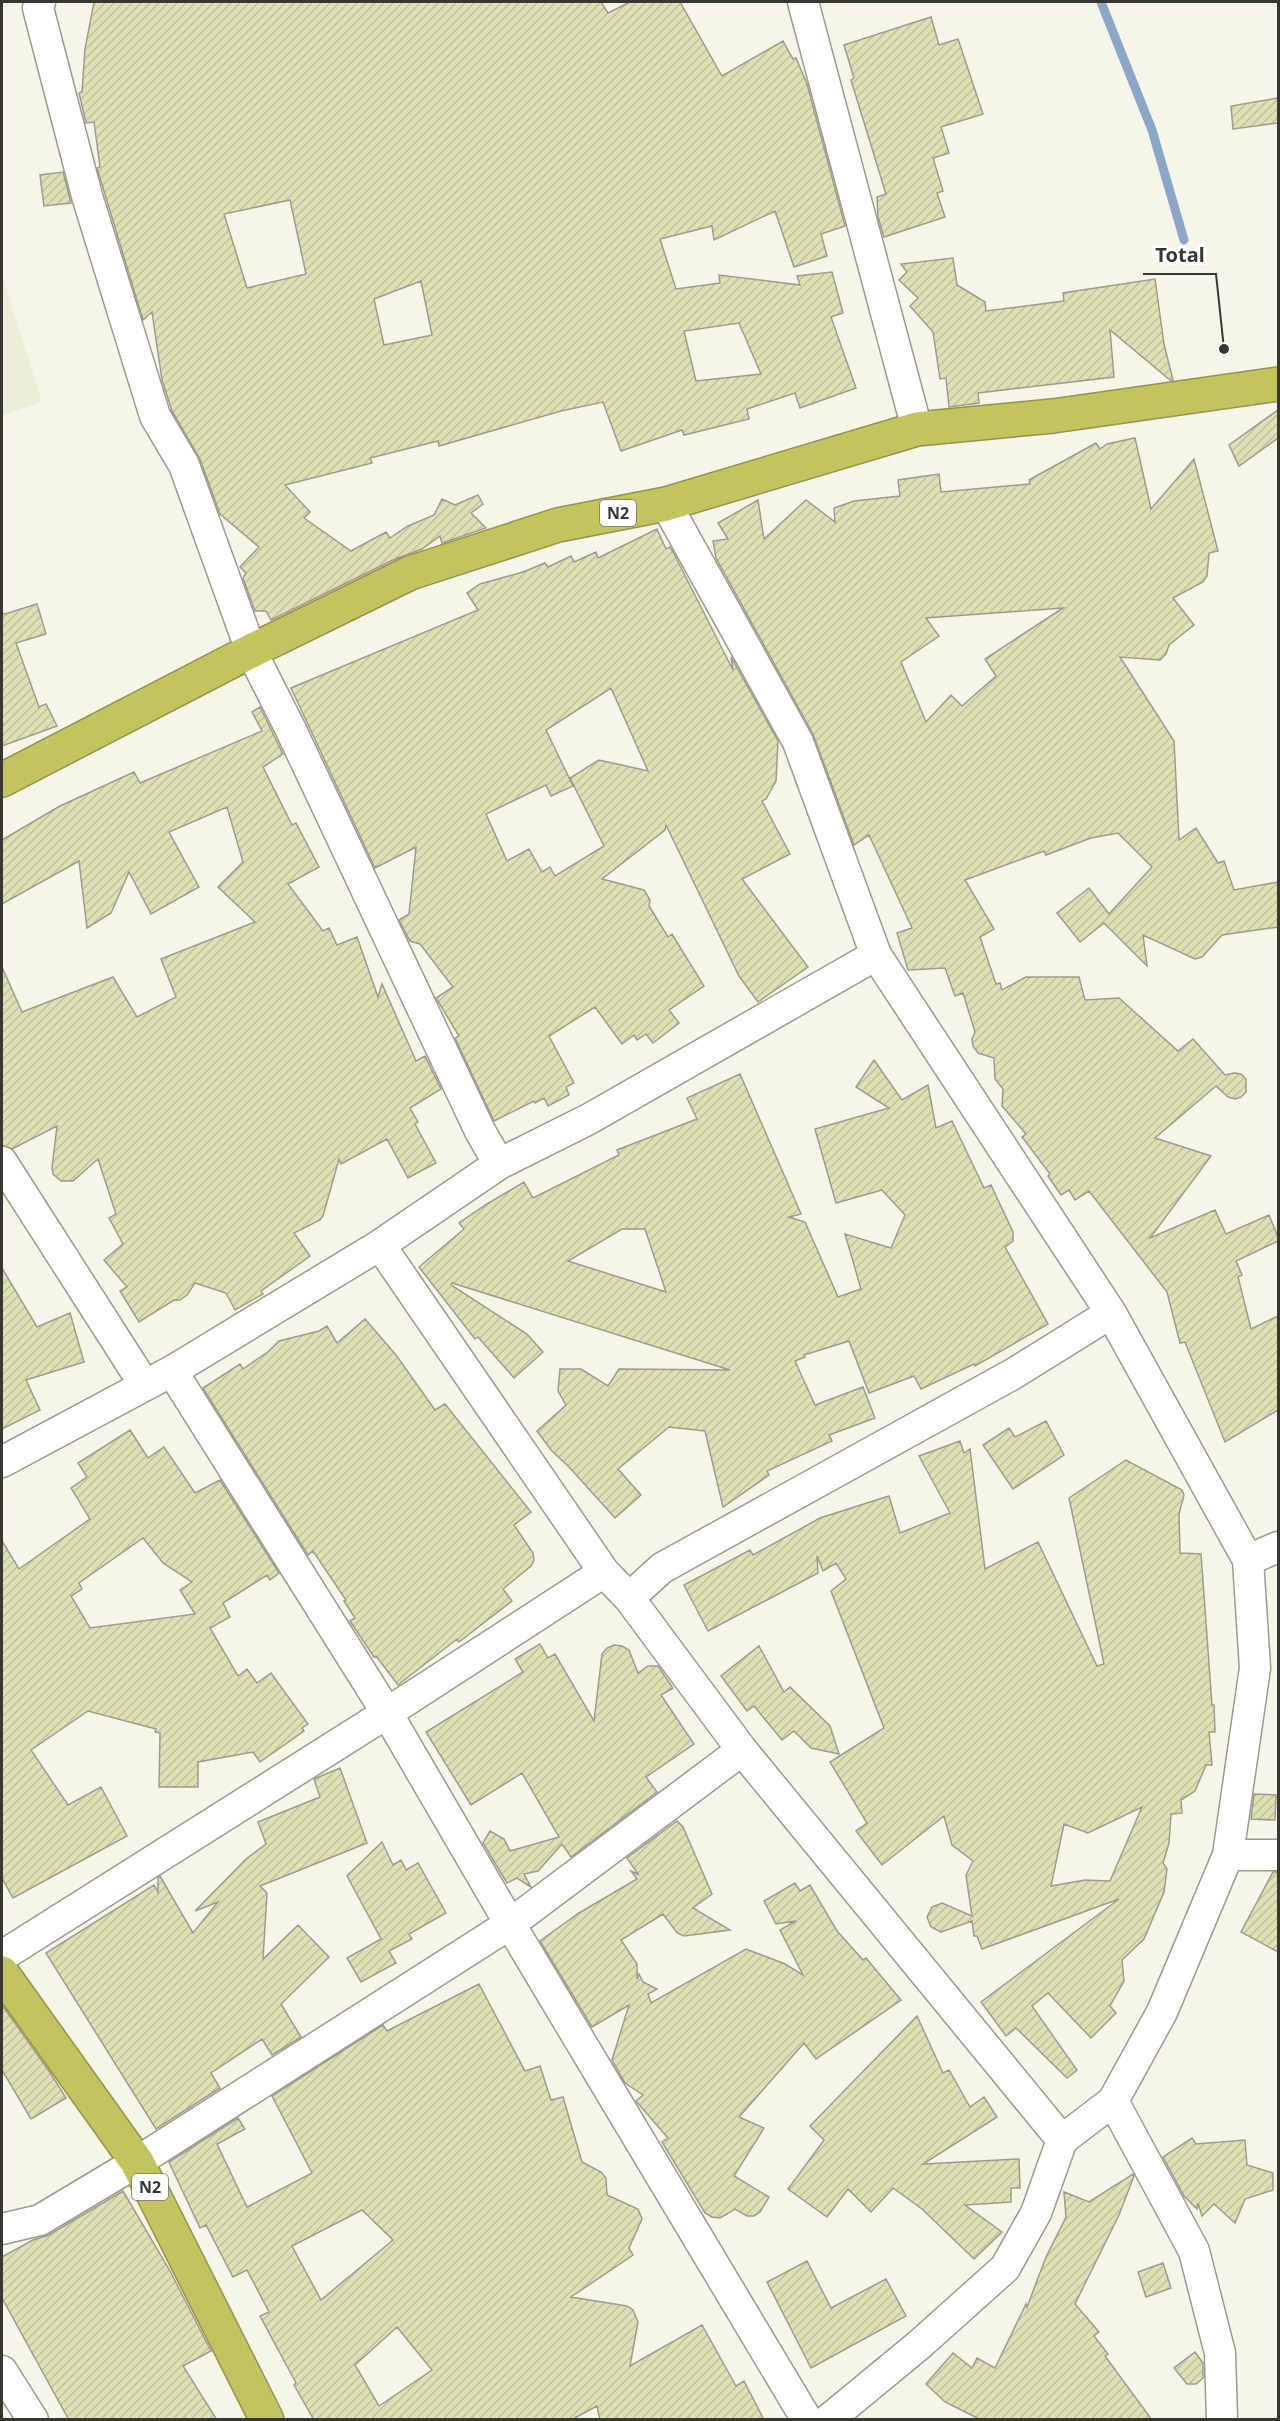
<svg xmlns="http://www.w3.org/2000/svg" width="1280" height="2421" font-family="'Noto Sans',sans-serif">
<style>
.built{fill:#edeed8}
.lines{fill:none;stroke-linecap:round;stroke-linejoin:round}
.stream{stroke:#8ca6c9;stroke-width:9}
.building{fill:url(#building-hatch);stroke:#9b9c8f;stroke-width:1.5;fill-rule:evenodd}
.minor-casing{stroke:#9a9b8e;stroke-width:33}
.highway-casing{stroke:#92934f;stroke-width:36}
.minor{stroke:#fff;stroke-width:30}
.highway{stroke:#c3c45e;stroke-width:33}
.labels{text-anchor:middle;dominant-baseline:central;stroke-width:6;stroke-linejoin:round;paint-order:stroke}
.shield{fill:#fff;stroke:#747470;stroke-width:1.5}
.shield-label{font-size:16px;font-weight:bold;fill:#383833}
.leader{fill:none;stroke:#383833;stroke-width:2}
.callout-dot{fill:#383833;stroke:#fff;stroke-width:2}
.callout-label{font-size:20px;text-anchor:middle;font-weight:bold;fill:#383833;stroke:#fff;stroke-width:6;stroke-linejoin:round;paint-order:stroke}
</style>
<defs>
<pattern id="building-hatch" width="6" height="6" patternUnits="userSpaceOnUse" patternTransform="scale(1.5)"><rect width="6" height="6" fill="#dfe1b4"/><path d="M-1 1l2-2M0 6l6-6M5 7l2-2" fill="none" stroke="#c0c29b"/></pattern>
</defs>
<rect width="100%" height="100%" fill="#f5f6e8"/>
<path class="built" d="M2 275 42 402 2 416Z"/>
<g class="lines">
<path class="stream" d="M1101 2 1152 130 1184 240"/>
</g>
<path class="building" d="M94 2H601L608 13 630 2H680L722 76 783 41 793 59 796 58 807 84 845 226 821 234 827 256 794 267 775 211 714 240 712 226 660 239 676 289 720 283 719 275 800 285 797 276 832 272 843 313 831 317 856 388 800 408 795 393 747 409 749 419 684 435 682 430 621 451 603 402 561 411 439 446 438 441 370 458 372 463 285 485 310 512 304 518 351 551 386 532 390 538 408 526 434 515 442 499 455 505 478 495 483 504 471 513 486 528 442 543 440 536 422 549 393 560 271 620 266 611H255L243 578 246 573 240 567 259 547 220 514 200 459 172 411 162 380 152 312 143 320 104 191 97 168 100 167 94 122 86 123 79 93 82 92 85 49ZM290 200 306 274 247 288 224 214ZM421 281 432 335 384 345 374 299ZM739 323 761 374 696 381 684 331Z
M931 17 939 45 958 39 983 114 941 127 949 153 933 158 943 191 937 193 945 217 884 237 878 217 877 197 886 194 851 80 854 78 844 45Z
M1278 98V123L1233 129 1231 106Z
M63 172 71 203 44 206 40 175Z
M953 258 957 285 985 302 986 311 1064 301 1063 293 1155 279 1164 344 1173 380H1170L1110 330 1114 377 978 393 979 403 949 407 946 378 940 379 933 332 910 306 918 298 899 280 907 272 901 264Z
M1278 410V438L1239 466 1229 445Z
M1135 438 1151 509 1194 459 1218 551 1209 553 1207 576 1203 582 1173 598 1194 625 1169 645 1166 654 1160 660 1120 657 1174 741 1179 840 1196 828 1218 863 1224 861 1234 890 1278 882V927L1222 935 1202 957 1195 959 1143 935 1147 966 1104 923 1080 942 1057 913 1089 888 1109 914 1152 867 1118 833 1091 838 1046 855 1044 851 965 880 994 929 980 937 996 984 1000 983 1002 990 1026 977H1079L1085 1000 1119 998 1178 1051 1193 1039 1225 1075 1234 1073 1241 1074 1246 1079V1092L1241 1097 1235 1099 1228 1097 1216 1086 1155 1138 1211 1156 1150 1238 1215 1210 1226 1234 1269 1215 1278 1237V1241L1236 1261 1242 1275 1238 1277 1251 1329 1278 1316V1410L1225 1442 1185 1342 1180 1343 1167 1292 1089 1191 1075 1200 1069 1190 1061 1195 1048 1176 1050 1174 1022 1137 1026 1134 1002 1106 1003 1089 995 1079 994 1058 978 1053 973 1046 972 1039 975 1032 963 993 955 996 945 968 908 970 897 933 912 928 869 835 854 845 813 734 716 558 713 541 728 539 718 523 758 500 764 539 806 500 835 522 834 508 854 501 900 496 898 480 939 474 941 492 1030 484 1029 480 1096 443 1100 449 1107 444ZM1063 608 985 659 996 676 962 706 951 695 926 722 901 662 939 636 926 618Z
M657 529 666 549 670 547 673 552 733 670 731 657 778 741 776 781 766 799 762 801 790 854 742 879 808 967 758 1002 739 976 666 825 665 830 602 879 644 890 650 900 649 906 668 937 672 934 704 986 669 1010 679 1023 653 1043 646 1034 637 1040 634 1035 622 1044 595 1007 549 1036 574 1083 566 1087 569 1095 548 1106 544 1098 535 1103 534 1101 494 1121 455 1038 459 1036 436 998 453 987 420 944 410 941 399 920 409 914 416 847 375 868 291 688 478 610 467 593 480 584 523 572 545 563 548 567 571 556 574 562 596 552 598 558ZM611 688 648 771 599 760 570 778 604 846 555 876 550 867 542 872 529 849 507 861 486 814 546 785 551 796 573 786 546 730Z
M37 604 46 634 16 643 39 707 46 704 57 726 2 746V726L3 725 2 721V613L5 614Z
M260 707 283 754 263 767 292 825 296 823 319 867 288 884 323 931 329 928 337 945 357 937 378 997 382 984 416 1061 425 1056 441 1089 410 1108 418 1122 415 1124 436 1163 408 1178 387 1139 341 1164 339 1159 323 1216 320 1220 294 1233 310 1256 261 1291 263 1294 235 1310 226 1293 195 1283 187 1295 180 1300H174L139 1322 120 1291 127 1287 104 1260 123 1244 109 1218 116 1214 98 1159 73 1181H61L53 1174 52 1168 57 1126 12 1149 2 1145V967L22 1012 113 977 137 1017 176 997 161 959 255 922 218 887 243 862 227 807 169 832 199 887 151 914 129 872 111 913 87 928 79 861 2 904V840L60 806 134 772 140 783 262 731 252 712Z
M874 1060 902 1100 928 1085 936 1128 952 1121 984 1188 991 1185 1013 1232V1241L1005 1247 1048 1324 975 1366 974 1364 921 1389 914 1376 869 1393 849 1341 804 1355 805 1357 795 1361 815 1405 863 1387 875 1418 829 1435 832 1441 767 1471 769 1475 723 1507 705 1431 669 1427 618 1469 641 1495 615 1518 569 1467 551 1450 537 1431 566 1405 558 1391 560 1369H581L608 1386 619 1369 730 1370 452 1283 451 1285 527 1334 543 1352 514 1378 478 1337 475 1339 419 1267 464 1229 459 1223 487 1204 524 1182 533 1198 619 1155 617 1150 697 1119 687 1098 740 1074 801 1214 789 1217 805 1222 838 1297 861 1289 845 1234 891 1248 905 1215 882 1190 836 1203 815 1129 889 1108 856 1087ZM622 1229H645L666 1292 568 1261Z
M2 1268 37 1327 70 1313 84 1362 26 1380 40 1410 2 1429Z
M365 1319 396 1355 435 1410 445 1404 531 1512 514 1525 533 1553 534 1560 531 1566 503 1589 512 1601 459 1642 457 1639 398 1685 376 1656 374 1657 350 1621 355 1618 344 1601 346 1600 313 1551 308 1555 203 1388 240 1364 243 1369 269 1351 279 1341 319 1331 327 1326 337 1343Z
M1046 1421 1064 1455 1013 1489 983 1445 1009 1428 1015 1437Z
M130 1430 148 1458 164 1447 195 1493 220 1480 279 1573 270 1580 267 1575 223 1603 230 1617 210 1628 238 1676 247 1669 257 1683 271 1673 308 1724 302 1728 304 1731 260 1762 253 1752 198 1762V1787H159L160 1733 155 1732 156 1729 88 1711 31 1750 68 1805 101 1787 127 1836 13 1898 2 1878V1541L19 1569 90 1519 71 1488 87 1477 78 1463ZM143 1538 163 1563 192 1582 180 1590 195 1614 90 1628 71 1596 82 1589 79 1583Z
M960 1441 964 1453 970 1449 985 1569 1038 1542 1097 1666 1104 1664 1069 1498 1126 1460 1182 1490 1184 1495 1179 1514 1180 1553 1201 1554 1212 1705H1214L1215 1732H1209L1212 1765H1206L1195 1791 1181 1800 1182 1813 1171 1814 1169 1843 1163 1863 1167 1869 1164 1892 1144 1939 1122 1960 1124 1981 1110 2006 1116 2013 1091 2038 1048 1993 1032 2006 1077 2070 1067 2078 1016 2028 1006 2036 981 2002 1119 1899 982 1949 977 1936H974L972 1921 941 1932 931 1927 927 1917 932 1907 942 1903 972 1916 966 1875 973 1861 952 1845 944 1816 882 1865 856 1831 867 1823 830 1762 884 1728 831 1591 846 1579 836 1563 823 1571 817 1556 818 1573 708 1631 684 1585 750 1550 753 1555 820 1518 889 1496 900 1533 950 1513 919 1456ZM1142 1807 1110 1881 1085 1880 1051 1886 1064 1824 1088 1833Z
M540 1644 548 1658 555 1654 594 1721 602 1654 607 1648 614 1645 622 1646 629 1650 638 1673 648 1666H658L673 1688 661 1695 694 1744 646 1777 657 1792 571 1857 562 1844 538 1871 524 1874 531 1887 517 1878 507 1883 483 1843 490 1831 504 1839 510 1851 559 1837 522 1773 471 1805 426 1732 523 1672 515 1659Z
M759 1646 784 1692 790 1687 830 1726 839 1754 811 1748 794 1731 782 1740 754 1706 747 1711 721 1676Z
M340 1768 367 1843 260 1886 267 1893 263 1959 298 1925 329 1957 281 2004 301 2037 272 2055 262 2039 211 2073 220 2088 156 2129 46 1953 154 1885 158 1892V1878L160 1876 193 1933 218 1902 195 1911 246 1859 266 1844 258 1822 320 1797 314 1779Z
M1254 1794 1276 1795 1275 1820 1251 1819Z
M677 1821 683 1827 712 1894 693 1908 730 1930 684 1936 677 1933 663 1914 621 1940 637 1964V1979L639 1974 643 1982 657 1989 648 1994 651 2003 746 1949 785 1964 803 1975 780 1930 796 1921 776 1924 764 1901 795 1883 800 1891 810 1885 837 1931 863 1960 866 1958 901 2000 816 2059 804 2043 739 2117 764 2128 734 2176 769 2197 760 2212 754 2216H747L735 2209 720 2218 712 2217 705 2213 662 2142 668 2138 636 2101 643 2095 625 2083 612 2060 629 2005 592 2027 540 1941 579 1913 637 1879 631 1871 638 1874 627 1858Z
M382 1842 393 1865 401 1860 406 1870 418 1863 446 1913 409 1934 412 1939 389 1951 396 1963 361 1982 347 1958 381 1939 347 1876Z
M1273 1872H1278V1952L1241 1932Z
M479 1984 525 2071 540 2066 551 2100 563 2097 582 2162 601 2172 606 2178 607 2195 638 2209 642 2219 629 2248 633 2255 571 2297 627 2306 633 2310 638 2322 630 2366 702 2325 736 2386 744 2381 764 2420H600L597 2406 571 2420H314L294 2385 296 2383 260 2316 269 2312 247 2270 233 2277 206 2225 200 2228 169 2162 238 2118 245 2129 217 2144 247 2207 312 2173 272 2096 383 2025 387 2031ZM362 2210 393 2240 321 2300 292 2246ZM397 2327 432 2370 379 2406 355 2365Z
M2 2005 51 2074 66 2098 31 2119 2 2070Z
M917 2016 943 2073 949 2070 970 2107 984 2097 997 2117 923 2164 1019 2159 1020 2188H1011V2202L965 2205 1002 2232 974 2259 922 2209 893 2188 871 2212 848 2189 827 2217 788 2189 824 2140 810 2126Z
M1192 2138 1196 2144 1245 2140 1247 2165 1273 2173V2190L1245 2199 1235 2223 1214 2204 1202 2216 1198 2203 1197 2209 1184 2196 1163 2157Z
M1133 2174 1134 2176 1119 2215 1075 2304 1099 2332 1094 2336 1108 2354 1105 2356 1152 2420H981L945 2402 926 2384 953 2353 972 2368 977 2358 995 2368 1026 2304 1027 2307 1046 2257 1066 2217 1064 2192 1089 2202Z
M123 2191 170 2271 211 2351 183 2366 217 2420H69L2 2298V2257L33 2240 49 2235Z
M807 2261 831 2308 886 2279 906 2316 811 2368 767 2282Z
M1163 2263 1171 2288 1146 2297 1138 2272Z
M1195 2352 1203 2363V2378L1196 2384H1187L1174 2368Z"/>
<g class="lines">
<g class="minor-casing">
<path id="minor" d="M40 2 38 8 87 196 155 416 184 465 251 651 290 728 480 1131 499 1164
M803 2 917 429
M666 504 798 742 876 955 1111 1313 1248 1560
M2 1162 144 1384
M380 1245 604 1572 629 1598 742 1750 1062 2140
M172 1371 387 1713 510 1924 807 2420
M2 1462 172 1371 380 1245 499 1164 589 1119 876 955
M629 1598 662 1568 1013 1374 1111 1313
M1228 1855H1278
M2 1956 387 1713 604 1572
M1113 2101 1194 2251 1220 2353 1222 2420
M2 2229 40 2220 137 2162 510 1924 742 1750
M2 2371 33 2420
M828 2420 919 2345 1005 2268 1036 2213 1062 2140 1113 2101 1162 2012 1228 1855 1255 1668 1248 1560 1278 1547"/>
</g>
<g class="highway-casing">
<path id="highway" d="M2 780 251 651 410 573 558 525 666 504 917 429 1053 416 1278 384
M2 1973 137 2162 267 2420"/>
</g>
<use href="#minor" class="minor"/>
<use href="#highway" class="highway"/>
</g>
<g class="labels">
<g class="shield">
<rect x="600" y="500" width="36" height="26" rx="4.5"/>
<rect x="132" y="2174" width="36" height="26" rx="4.5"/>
</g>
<g class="shield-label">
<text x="618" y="513">N2</text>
<text x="150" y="2187">N2</text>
</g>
</g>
<path class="leader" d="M1224 349L1216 274H1143"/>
<circle class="callout-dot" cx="1224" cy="349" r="6"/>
<g class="callout-label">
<text x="1180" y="262">Total</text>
</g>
<rect width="1280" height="2421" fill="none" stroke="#383833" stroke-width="6"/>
</svg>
